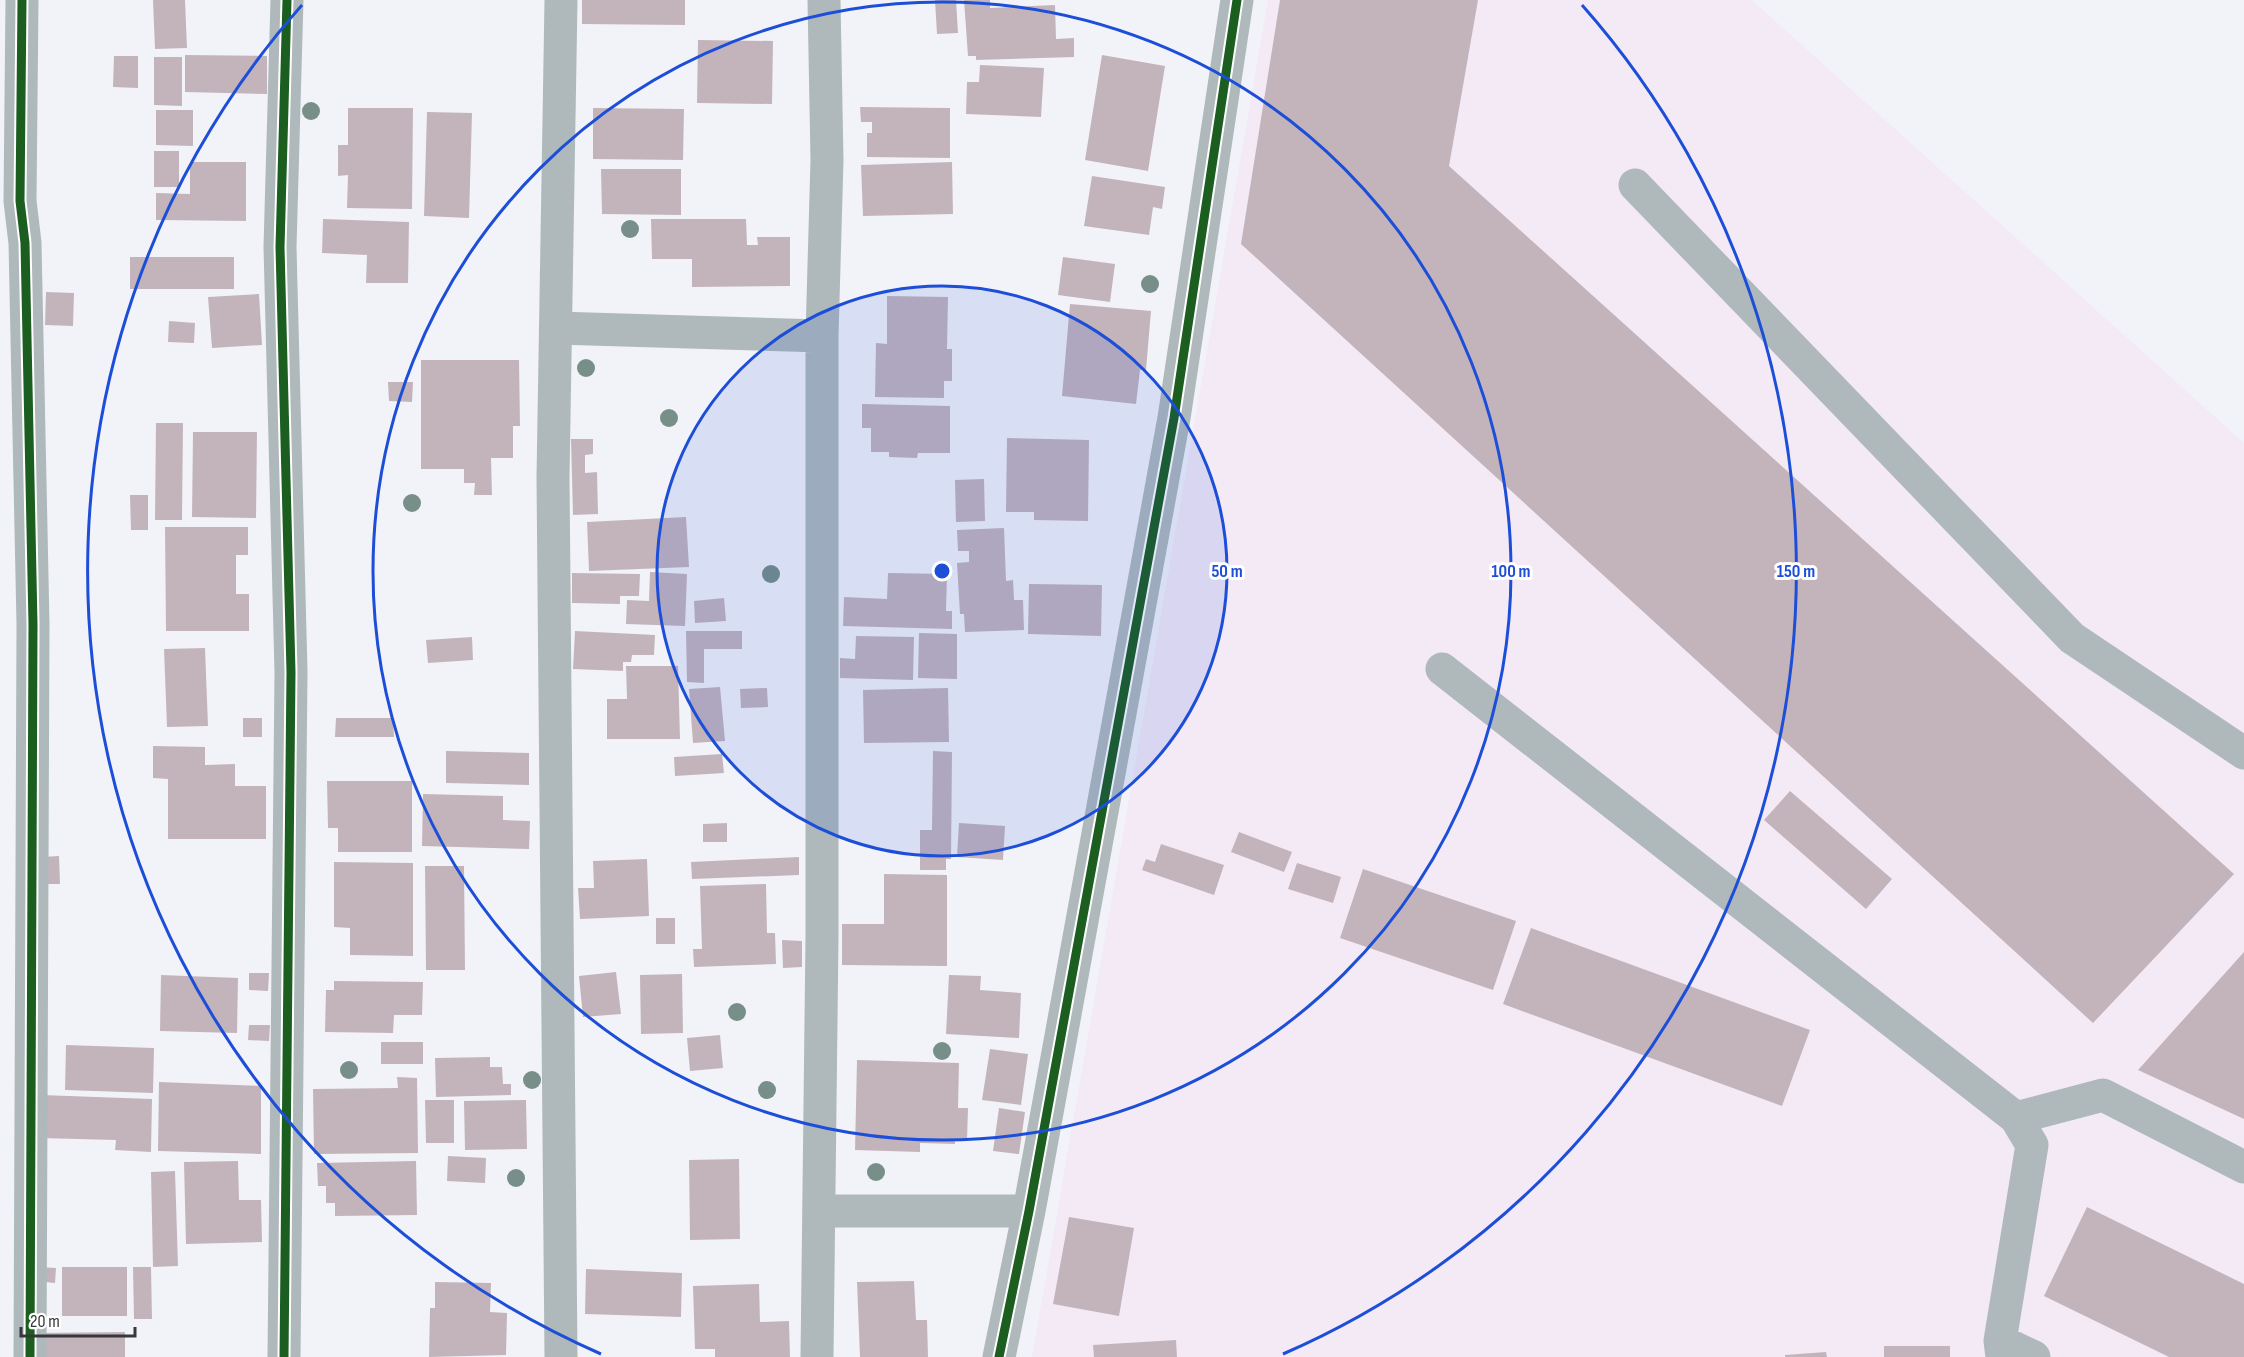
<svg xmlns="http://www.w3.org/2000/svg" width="2244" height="1357" font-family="'Sofia Sans Condensed',sans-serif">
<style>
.industrial{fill:#f3eaf6}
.building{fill:#c3b4bc}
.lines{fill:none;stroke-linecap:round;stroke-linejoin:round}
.minor{stroke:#afb9bc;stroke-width:33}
.cycleway-casing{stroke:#fff;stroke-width:13}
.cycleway{stroke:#1b5e20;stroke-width:9}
.tree{fill:#778f88}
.ring{fill:none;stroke:#1d4ed8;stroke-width:3}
.centre{fill:#1d4ed8;stroke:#fff;stroke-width:3}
.ring-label{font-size:18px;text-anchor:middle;font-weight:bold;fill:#1d4ed8;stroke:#fff;stroke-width:6;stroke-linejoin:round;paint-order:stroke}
</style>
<rect width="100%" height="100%" fill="#f2f3f8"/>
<path class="industrial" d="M1268 0H1752L2244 443V1357H1032Z"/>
<path class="building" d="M153 0H185L187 48 155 49Z
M582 0H685V25L582 24Z
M935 0H956L958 33 937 34Z
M964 0H990V8L1055 5 1056 39 1074 38V57L976 60V56H968Z
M1280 0H1478L1449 166 2234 874 2093 1023 1241 244Z
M698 40 773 41 772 104 697 103Z
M185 55 267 56V94L185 92Z
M1102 55 1165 66 1148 171 1085 160Z
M114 56H138V88L113 87Z
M154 57H182V106L154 105Z
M980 65 1044 68 1041 117 966 114 967 82H979Z
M860 107 950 108V158L867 157V133H872V122H861Z
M348 108H413L412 209 347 208 348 175 338 176V145H348Z
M593 108 684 109 683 160 593 159Z
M156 110H193V146L156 145Z
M427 112 472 113 469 218 424 216Z
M154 151H179V187H154Z
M190 162H246V221L156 220V193L190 194Z
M952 162 953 214 863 216 861 165Z
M601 169H681V215L602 214Z
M1092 176 1165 187 1162 209 1153 207 1149 235 1084 226Z
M323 219 409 222 408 283H366L367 255 322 253Z
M651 219H746L747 245H758L757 237H790V286L692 287V259H652Z
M130 257H234V289H130Z
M1063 257 1115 264 1110 302 1058 295Z
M46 292 74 293 73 326 45 325Z
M259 294 262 345 212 348 208 297Z
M887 296 948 297 947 349H952V381H944V398L875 397 876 343 887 344Z
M1070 304 1151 311 1146 370H1140L1136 404 1062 396Z
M169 321 195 323 194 343 168 342Z
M421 360H519L520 426H513V458H491L492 495H474L475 483H464V469H421Z
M388 382H413L412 402 389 401Z
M862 404 950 406V453H918L917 458 889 457V452H871V428H862Z
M156 423H183L182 520H155Z
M193 432H257L256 518 192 517Z
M1007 438 1089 440 1088 521 1034 520V512H1006Z
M571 439H593V454L585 455V473L597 472 598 514 573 515Z
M984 479 985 521 956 522 955 480Z
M130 495H148V530H131Z
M686 517 689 567 589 571 587 522Z
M165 527H248V555H236V594H249V631H166Z
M1004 528 1006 581 1013 580 1014 600H1023L1024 630 965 632 964 614H960L957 563 969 562V551H958L957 530Z
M650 572 687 574 685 626 626 624 627 600 649 601Z
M572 573 640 574 639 596H620V604L572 603Z
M888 573 947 574 946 611H952V629L843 626 844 597 887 599Z
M1029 584 1102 585 1101 636 1028 634Z
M724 598 726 621 695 623 694 601Z
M575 631 655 635 654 655H632L631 662H623V671L573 669Z
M686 631H742V649H704V683L687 682Z
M919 633 957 634V679L918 678Z
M856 636 914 637 913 680 840 678V658L855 659Z
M472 637 473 660 428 663 426 640Z
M205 648 208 726 167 727 164 649Z
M626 666H678L680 739H607V699H627Z
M720 687 725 741 693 743 689 689Z
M767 688 768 707 741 708 740 689Z
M948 688 949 742 864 743 863 690Z
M243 718H262V737H243Z
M336 718H393L394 737H335Z
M153 746 205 747V765L235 764V786H266V839H168V779L153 778Z
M446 751 529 753V785L446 783Z
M933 751 952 752 951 859H946V870H920V830H932Z
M722 754 724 773 675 776 674 757Z
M327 781H412V852H338V828H328Z
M1790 791 1892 879 1866 909 1764 820Z
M423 794 503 796V820L530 821 529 849 422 846Z
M727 823V842H703V824Z
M959 823 1005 826 1003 860 957 857Z
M1239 832 1292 852 1284 872 1231 852Z
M1161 844 1224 865 1214 895 1142 870 1146 859 1155 862Z
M59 856 60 884H43L42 857Z
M799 857V875L692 879 691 862Z
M647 859 649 916 580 919 578 888H594L593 861Z
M334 862 413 863V956L350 955V928L334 927Z
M1297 863 1341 877 1333 903 1288 889Z
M425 866H464L465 970H426Z
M1363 869 1516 921 1493 990 1340 938Z
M884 874 947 875V966L842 965V924H884Z
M766 884 767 933H775L776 964 694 967 693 949H702L700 886Z
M656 918H675V944H656Z
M1531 928 1810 1030 1782 1106 1503 1004Z
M782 940 802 941V967L783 968Z
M2244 952V1119L2138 1070Z
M616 972 621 1014 583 1017 579 976Z
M249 973H269L268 991 249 990Z
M682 974 683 1033 641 1034 640 975Z
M161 975 238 978 237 1033 160 1031Z
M949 975 981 976 980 990 1021 993 1019 1038 946 1034Z
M334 981 423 982 422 1015H394L393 1033 325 1032 326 990H334Z
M249 1025H270L269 1041 248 1040Z
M720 1035 723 1068 690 1071 687 1038Z
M381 1042H423V1064H381Z
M66 1045 154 1048 153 1093 65 1090Z
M990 1049 1028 1054 1021 1105 982 1100Z
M490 1057V1067H502L503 1084H511V1095L436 1097 435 1058Z
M857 1060 959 1063 958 1108H968L967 1140H955V1144L920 1143V1152L855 1150Z
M397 1077 417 1078 418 1153 314 1154 313 1089 398 1088Z
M159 1082 261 1086V1154L158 1151Z
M41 1095 152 1099 151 1152 115 1150 116 1140 40 1138Z
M425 1100H454V1143H426Z
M526 1100 527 1149 465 1150 464 1101Z
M999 1108 1025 1112 1019 1154 993 1151Z
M448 1156 486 1158 485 1183 447 1181Z
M739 1159 740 1239 690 1240 689 1160Z
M238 1161 239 1200H261L262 1242 186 1244 184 1162Z
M416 1161 417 1215 335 1216V1203H326V1186H318L317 1163Z
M175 1171 178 1266 153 1267 151 1172Z
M2087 1207 2244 1284V1357H2169L2044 1296Z
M1069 1217 1134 1228 1119 1316 1053 1304Z
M37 1267 56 1268 55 1283 36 1281Z
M62 1267H127V1316H62Z
M133 1267H151L152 1319H134Z
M586 1269 682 1273 681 1317 585 1314Z
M914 1281 916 1320H927L928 1357H860L857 1282Z
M435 1282 491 1283 490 1312 507 1313 506 1355 429 1357 430 1308H435Z
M759 1284 760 1322 789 1321 790 1357H715V1349H695L693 1286Z
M125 1332V1357H40L39 1333Z
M1176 1340 1177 1357H1094L1093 1345Z
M1884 1346H1950V1357H1884Z
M1826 1352 1827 1357H1785V1355Z"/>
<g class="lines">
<path class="minor" d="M22 0 20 201 25 243 33 624 30 1357
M561 0 553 477 561 1357
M1635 185 2072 638 2244 753
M556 328 822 336
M1442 669 2016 1118 2032 1145 2000 1341 2002 1357
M2016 1118 2103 1095 2244 1167
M819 1211H1029
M2000 1341 2034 1357
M284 1357 291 672 280 247 287 0
M817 1357 822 937V336L827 160 824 0
M999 1357 1029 1211 1174 418 1237 0"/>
<g class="cycleway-casing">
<path id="cycleway" d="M22 0 20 201 25 243 33 624 30 1357
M284 1357 291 672 280 247 287 0
M999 1357 1029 1211 1174 418 1237 0"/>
</g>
<use href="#cycleway" class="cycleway"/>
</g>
<g class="tree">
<circle cx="311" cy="111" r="9"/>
<circle cx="630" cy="229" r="9"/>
<circle cx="1150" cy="284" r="9"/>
<circle cx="586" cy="368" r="9"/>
<circle cx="669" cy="418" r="9"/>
<circle cx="412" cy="503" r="9"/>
<circle cx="771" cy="574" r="9"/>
<circle cx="737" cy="1012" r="9"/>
<circle cx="942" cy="1051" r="9"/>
<circle cx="349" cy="1070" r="9"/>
<circle cx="532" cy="1080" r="9"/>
<circle cx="767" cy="1090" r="9"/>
<circle cx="876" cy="1172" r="9"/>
<circle cx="516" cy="1178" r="9"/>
</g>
<circle cx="942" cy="571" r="285" fill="#1d4ed8" fill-opacity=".12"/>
<g class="ring">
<circle cx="942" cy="571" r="285"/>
<circle cx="942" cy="571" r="569"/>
<path d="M601 1354A854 854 0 0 1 302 5M1582 5A854 854 0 0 1 1283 1354"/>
</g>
<circle cx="942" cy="571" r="9" class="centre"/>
<g class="ring-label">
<text x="1227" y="577">50 m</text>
<text x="1511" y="577">100 m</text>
<text x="1796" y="577">150 m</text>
</g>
<path d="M21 1327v9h114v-9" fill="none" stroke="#36373a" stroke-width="3"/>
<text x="30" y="1327" font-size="18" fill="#36373a" stroke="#ffffff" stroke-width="4.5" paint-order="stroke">20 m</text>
</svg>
